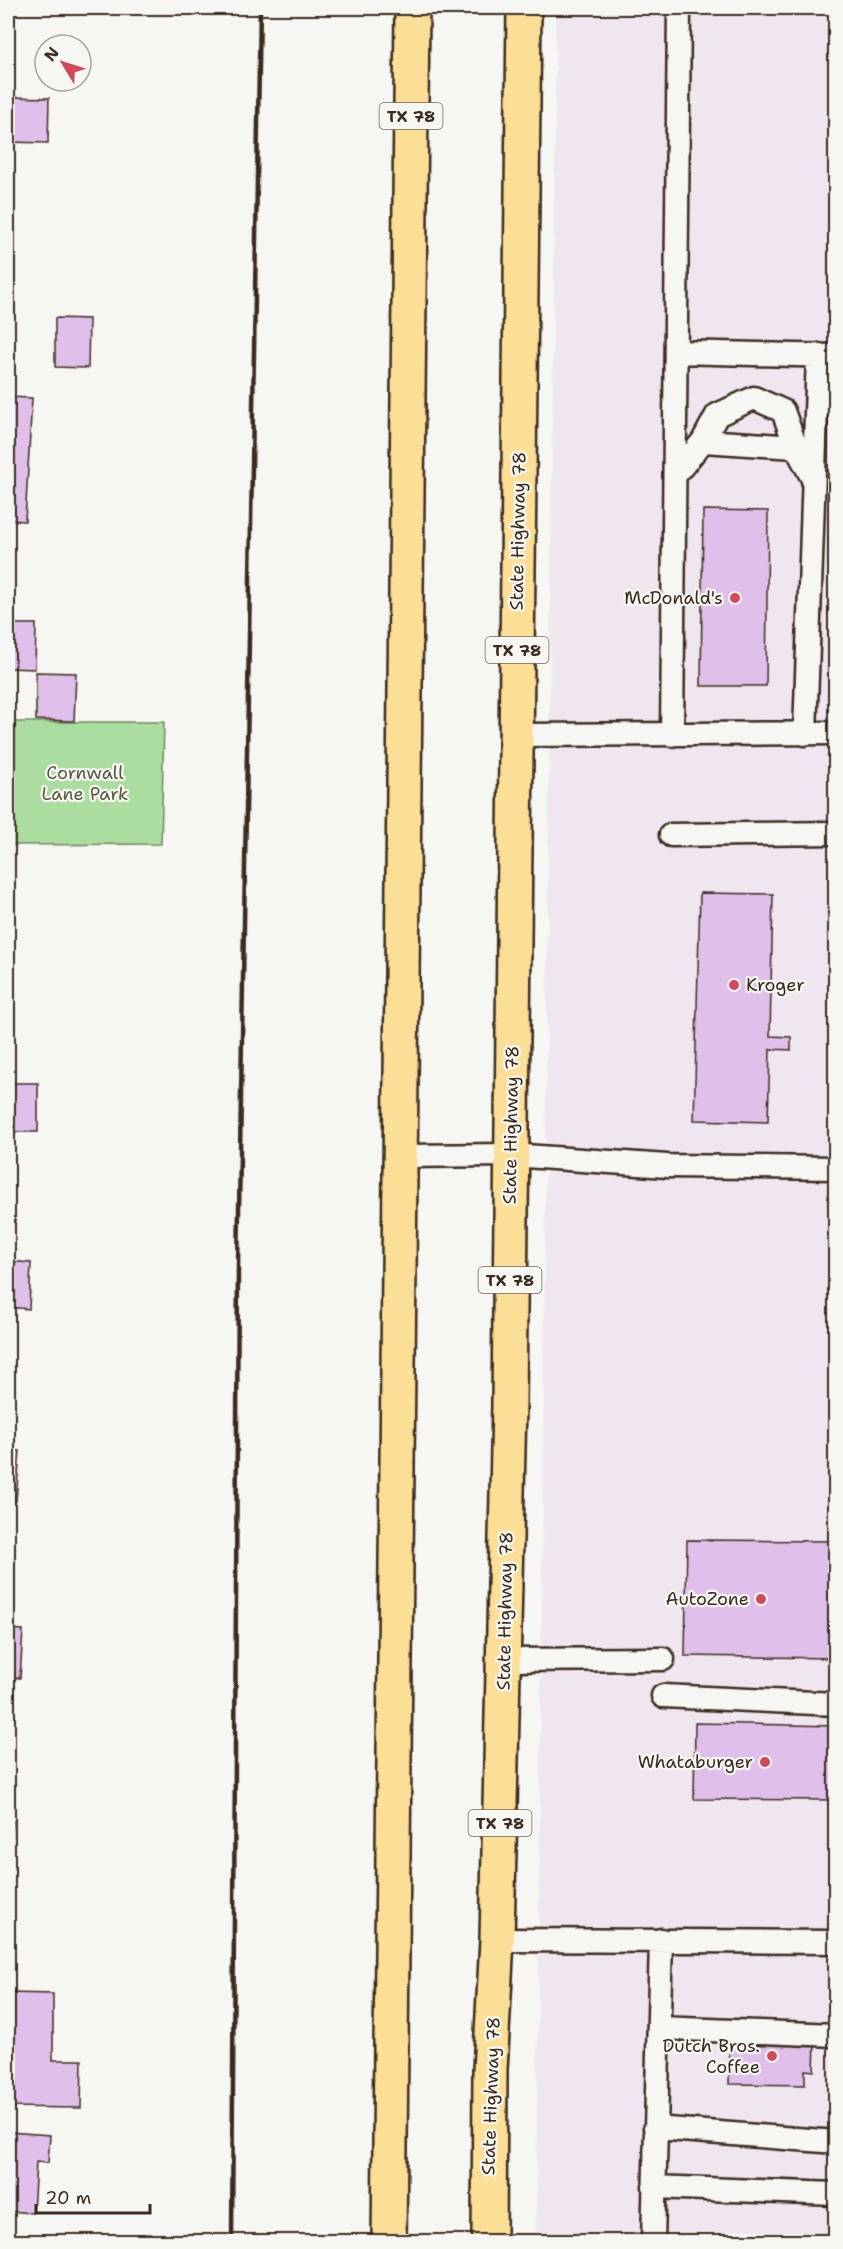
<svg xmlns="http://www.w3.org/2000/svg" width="843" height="2249" font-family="'Shantell Sans',sans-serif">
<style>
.built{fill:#f0e6f0}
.green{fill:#aadd9f;stroke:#72845e;stroke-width:1.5}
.building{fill:#e1bfeb;stroke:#3b2a1e;stroke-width:1.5}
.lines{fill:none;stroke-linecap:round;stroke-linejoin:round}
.lane-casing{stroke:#3b2a1e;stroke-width:27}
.primary-casing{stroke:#3b2a1e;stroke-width:38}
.lane{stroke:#f6f6f2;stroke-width:22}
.primary{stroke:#fbdf96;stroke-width:33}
.rail{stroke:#3b2a1e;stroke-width:4.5}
.poi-dot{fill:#d1495b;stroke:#f6f6f2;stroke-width:2}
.labels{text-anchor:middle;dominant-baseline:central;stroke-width:4.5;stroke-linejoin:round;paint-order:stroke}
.shield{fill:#f6f6f2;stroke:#73675e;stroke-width:1.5}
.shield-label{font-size:16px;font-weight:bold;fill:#3b2a1e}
.street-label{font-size:18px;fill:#3b2a1e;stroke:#f6f6f2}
.poi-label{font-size:18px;fill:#3b2a1e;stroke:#f6f6f2;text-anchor:end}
.park-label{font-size:18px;fill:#57573e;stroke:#f6f6f2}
</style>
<rect width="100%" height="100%" fill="#f6f6f2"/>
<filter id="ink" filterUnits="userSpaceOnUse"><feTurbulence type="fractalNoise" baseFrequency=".0167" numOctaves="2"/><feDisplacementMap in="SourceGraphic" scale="12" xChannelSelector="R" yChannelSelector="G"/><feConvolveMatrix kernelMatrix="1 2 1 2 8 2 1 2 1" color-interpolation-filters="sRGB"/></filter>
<g filter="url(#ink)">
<path class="built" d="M556 8H835V2241H536Z"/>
<path class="green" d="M8 722H164L161 844 8 845Z"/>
<path class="building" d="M8 41H12L11 97 49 98 48 143 8 142Z
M8 252H14L8 333Z
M55 318 89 319 88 368 55 367Z
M8 397 32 398 25 521 8 520Z
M703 510 768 511 766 686H701Z
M8 624H36L35 669 8 668Z
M36 672 76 673 74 721 36 720Z
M700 893 773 894 770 1036 791 1037V1050L770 1049 768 1122 694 1120Z
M8 1083H38V1132H8Z
M8 1261 31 1263 29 1309 8 1307Z
M8 1450 20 1451 16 1501H8Z
M687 1540 836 1541V1658L685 1656Z
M8 1629 23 1630 20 1678 8 1677Z
M695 1723 836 1726V1800L694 1799Z
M8 1820 13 1821 8 1880Z
M8 1993 53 1994V2060H82L81 2108 8 2107Z
M730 2039 815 2041 814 2071 805 2070V2085L729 2084Z
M8 2132 50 2135 48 2163 36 2162 33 2213 8 2211Z"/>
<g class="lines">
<g class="lane-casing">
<path id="lane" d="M676 352 836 356
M703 441 717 415 754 398 783 411 796 447
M675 475 703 441 796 447 813 479
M805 734 818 355
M516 735 836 733
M672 735 679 8
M671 835 836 833
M399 1156 511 1155 667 1166 836 1168
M504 1660 663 1659
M663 1696 836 1704
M497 1940 836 1942
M659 2028 836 2035
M655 2128 836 2142
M654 2187 836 2194
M653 2242 661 1940"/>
</g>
<g class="primary-casing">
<path id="primary" d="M389 2242 412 8
M489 2242 490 2070 497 1940 509 1404 524 8"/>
</g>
<use href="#lane" class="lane"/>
<use href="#primary" class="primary"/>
<path class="rail" d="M232 2242 238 1267 260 8"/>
</g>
</g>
<g class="poi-dot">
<circle cx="735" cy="598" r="6"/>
<circle cx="734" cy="985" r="6"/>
<circle cx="761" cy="1599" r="6"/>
<circle cx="765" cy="1762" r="6"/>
<circle cx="772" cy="2056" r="6"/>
</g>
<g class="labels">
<g class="shield">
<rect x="379.5" y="103" width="63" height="26" rx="4.5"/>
<rect x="485.5" y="637" width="63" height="26" rx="4.5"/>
<rect x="478.5" y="1267" width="63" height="26" rx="4.5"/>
<rect x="468.5" y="1810" width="63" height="26" rx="4.5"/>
</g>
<g class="shield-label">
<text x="411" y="116">TX 78</text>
<text x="517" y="650">TX 78</text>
<text x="510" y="1280">TX 78</text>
<text x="500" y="1823">TX 78</text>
</g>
<g class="street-label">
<text transform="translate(518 531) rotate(-89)">State Highway 78</text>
<text transform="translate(511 1125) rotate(-89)">State Highway 78</text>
<text transform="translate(505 1611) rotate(-89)">State Highway 78</text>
<text transform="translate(491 2096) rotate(-88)">State Highway 78</text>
</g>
<g class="poi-label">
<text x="723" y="598">McDonald's</text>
<text x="746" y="985" text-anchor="start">Kroger</text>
<text x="749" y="1599">AutoZone</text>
<text x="753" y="1762">Whataburger</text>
<text x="760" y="2046">Dutch Bros.<tspan x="760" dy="21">Coffee</tspan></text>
</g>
<g class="park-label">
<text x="85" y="773">Cornwall<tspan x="85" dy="21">Lane Park</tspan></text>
</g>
</g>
<rect width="843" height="2249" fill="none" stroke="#f6f6f2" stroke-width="30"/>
<rect x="15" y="15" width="813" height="2219" fill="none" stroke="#3b2a1e" stroke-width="2" filter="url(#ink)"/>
<g transform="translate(63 63) rotate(308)"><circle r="28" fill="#f6f6f2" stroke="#aba49d" stroke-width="1.5"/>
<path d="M0-4.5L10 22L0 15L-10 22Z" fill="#d1495b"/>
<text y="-9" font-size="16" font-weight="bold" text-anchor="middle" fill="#3b2a1e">N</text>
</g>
<path d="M36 2204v9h114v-9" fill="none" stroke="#3b2a1e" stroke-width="3"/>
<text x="45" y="2204" font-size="18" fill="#3b2a1e" stroke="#f6f6f2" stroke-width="4.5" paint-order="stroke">20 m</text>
</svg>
